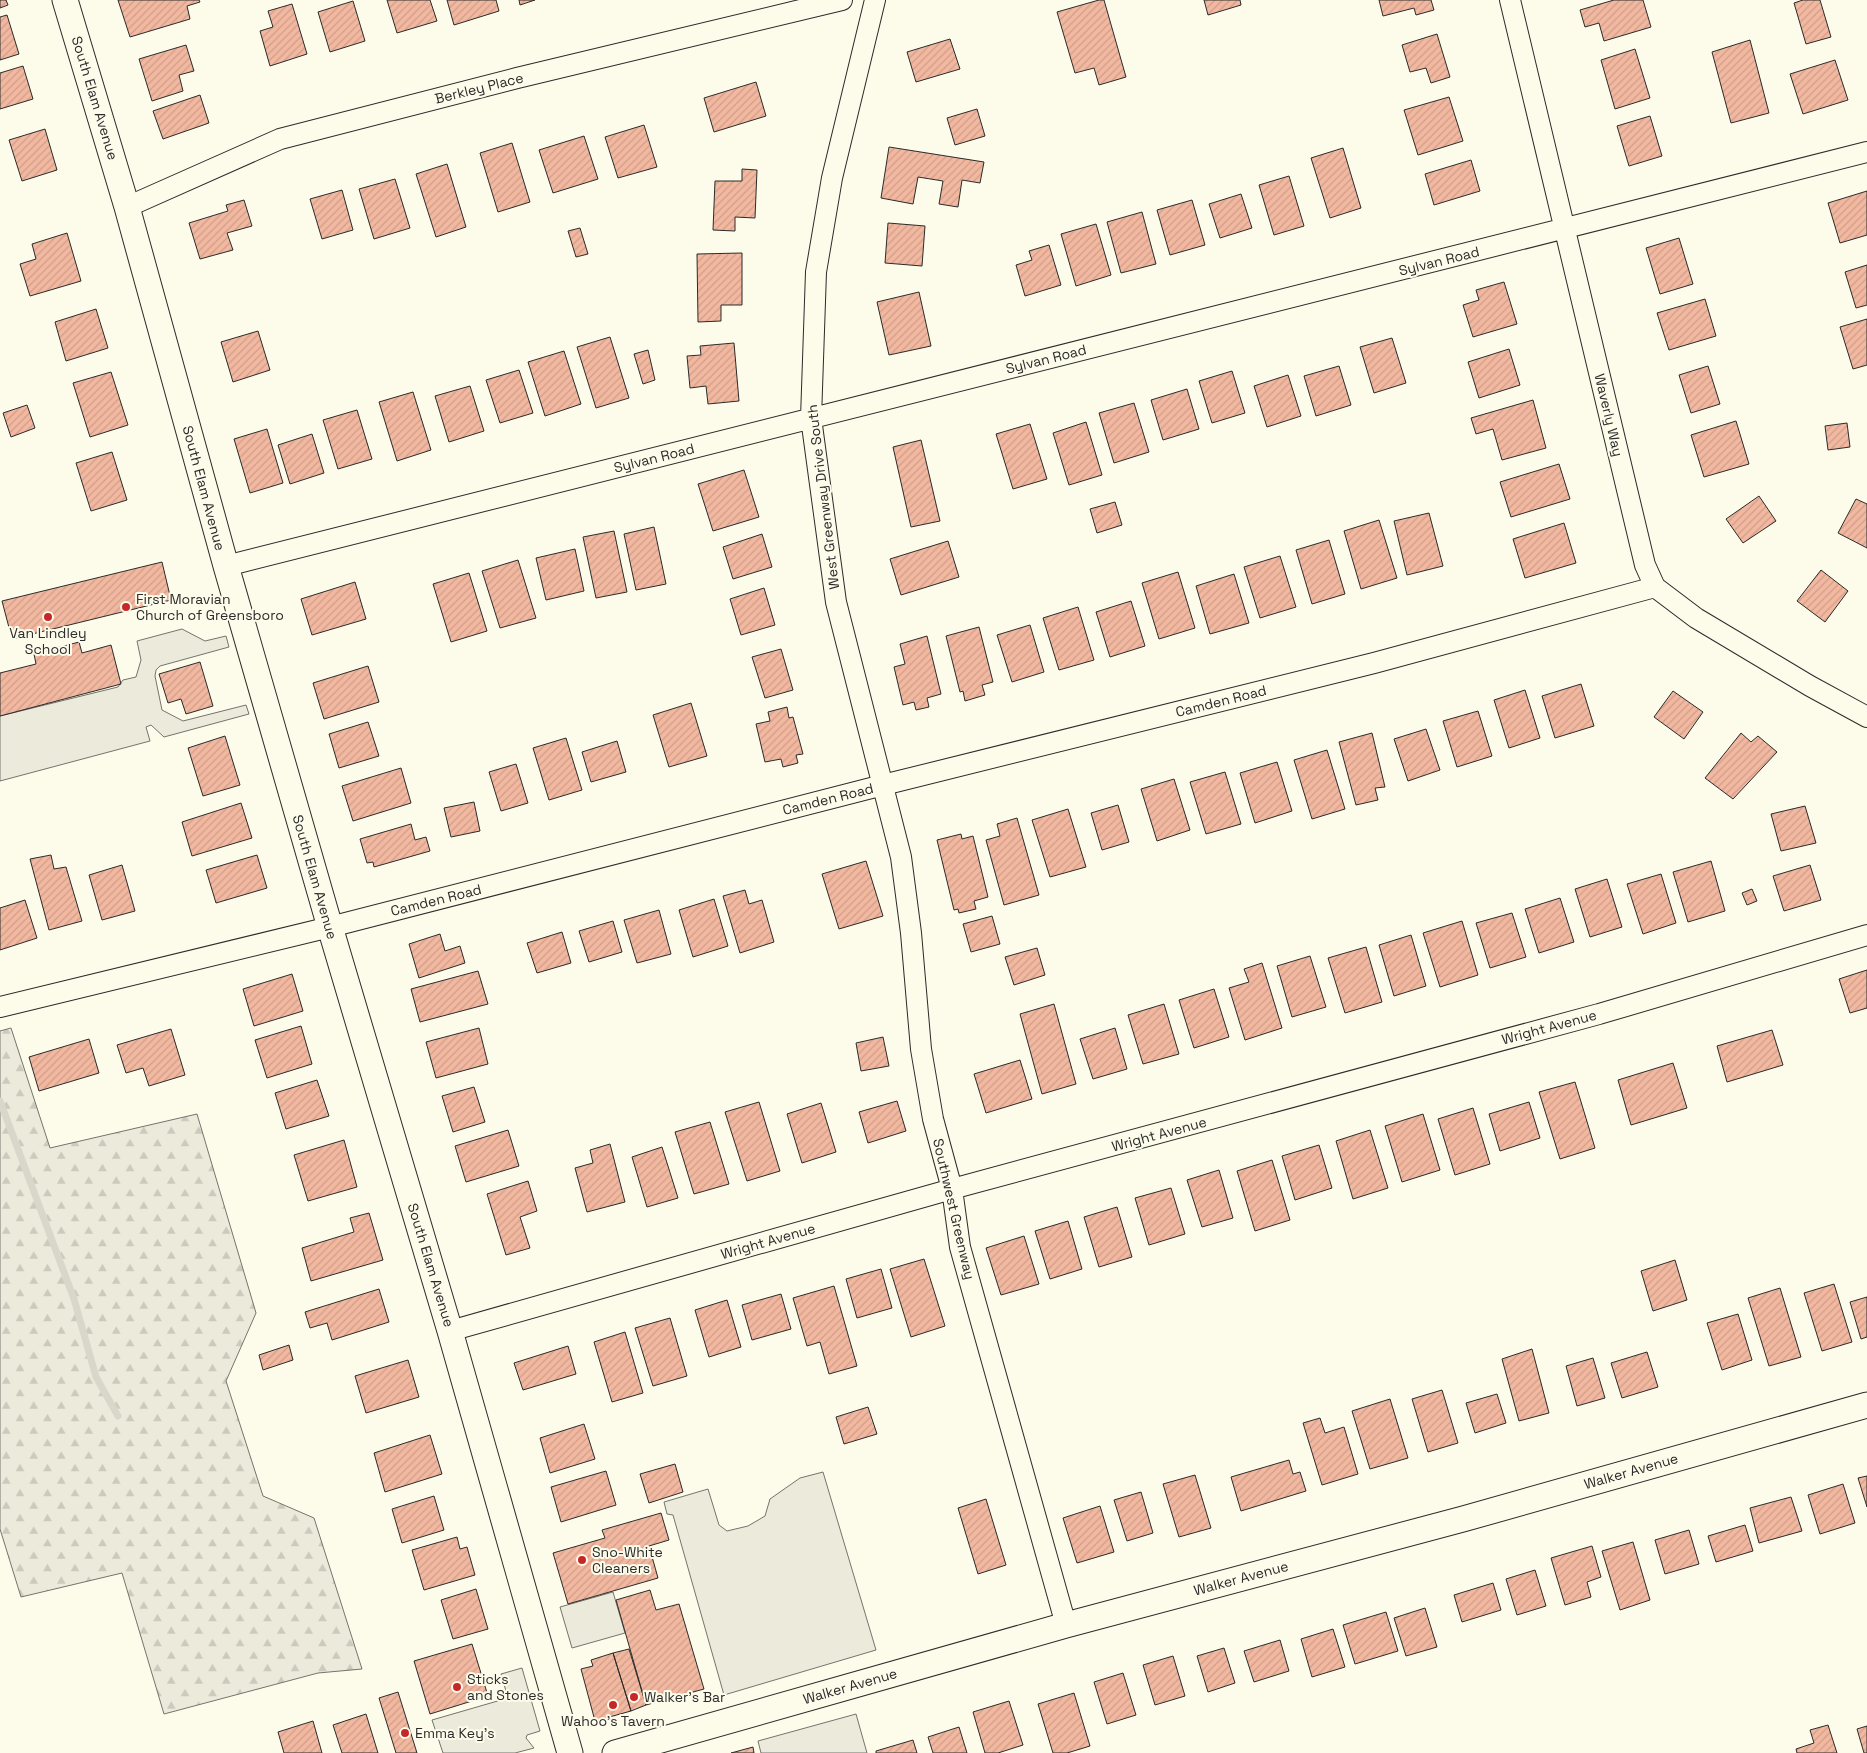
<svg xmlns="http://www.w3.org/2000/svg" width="1867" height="1753" font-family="'Space Grotesk',sans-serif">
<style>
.forest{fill:url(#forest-firs);stroke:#74746e}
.parking{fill:#eceadb;stroke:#74746e}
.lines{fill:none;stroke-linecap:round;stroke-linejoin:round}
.stream{stroke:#d8d7c9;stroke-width:7}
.building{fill:url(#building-hatch);stroke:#2b2b2b}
.minor-casing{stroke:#2b2b2b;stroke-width:22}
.tertiary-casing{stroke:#2b2b2b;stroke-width:27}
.minor{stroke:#fdfbea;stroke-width:20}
.tertiary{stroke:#fdfbea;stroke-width:25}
.poi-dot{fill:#c62828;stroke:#fdfbea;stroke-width:2}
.labels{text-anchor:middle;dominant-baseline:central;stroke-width:4;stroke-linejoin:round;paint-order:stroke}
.street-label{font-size:14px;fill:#2b2b2b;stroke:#fdfbea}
.poi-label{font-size:14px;fill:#2b2b2b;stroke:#fdfbea;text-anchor:start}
</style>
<defs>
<pattern id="forest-firs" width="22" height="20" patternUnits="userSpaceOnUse" patternTransform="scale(1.25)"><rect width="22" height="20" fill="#ecebdb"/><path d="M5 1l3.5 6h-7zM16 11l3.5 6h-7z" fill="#cbcabc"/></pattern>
<pattern id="building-hatch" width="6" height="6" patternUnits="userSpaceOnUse" patternTransform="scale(1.25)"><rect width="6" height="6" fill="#f2b8a0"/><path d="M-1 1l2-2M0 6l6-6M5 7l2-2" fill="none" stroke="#d09e8a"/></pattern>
</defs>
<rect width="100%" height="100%" fill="#fdfbea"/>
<path class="forest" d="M11 1028 50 1148 197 1114 256 1313 226 1381 263 1496 314 1518 362 1669 318 1673 164 1714 122 1573 21 1597 0 1529V1031Z"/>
<path class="parking" d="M182 629 205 641 226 636 229 647 160 666 156 670 155 676 162 710 183 721 246 705 249 714 164 737 151 725 146 727 150 741 0 781V716L118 687 123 680 136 677 141 660 137 641Z
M823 1472 876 1650 724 1695 673 1515 667 1514 664 1502 708 1489 719 1525 727 1531 748 1526 765 1516 770 1499 800 1478Z
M613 1592 625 1633 572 1648 560 1607Z
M522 1668 540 1731 527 1735 526 1738 534 1748 515 1753H443L432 1720 508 1698 501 1674Z
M856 1714 867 1753H761L758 1741Z"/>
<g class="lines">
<path class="stream" d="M0 1101 74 1299 96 1377 118 1416"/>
</g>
<path class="building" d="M0 0H6L8 5 0 8Z
M118 0H199L200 2 187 6 190 19 130 37Z
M387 0H430L437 21 397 33Z
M447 0H496L499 11 454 25Z
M519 0H535L520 5Z
M1099 0H1104L1126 77 1099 85 1094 68 1075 73 1057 12Z
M1204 0H1240L1241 5 1208 15Z
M1379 0H1431L1434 10 1416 15 1414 8 1383 16Z
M1614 0H1643L1651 27 1604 41 1599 23 1585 27 1580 10Z
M1803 0H1820L1831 37 1806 44 1794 3Z
M353 1 365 41 330 52 318 12Z
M292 4 307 54 270 66 260 31 273 27 268 11Z
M7 15 19 54 0 60V17Z
M1437 34 1450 77 1431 83 1426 68 1410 72 1402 45Z
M950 39 960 69 916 82 907 52Z
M1750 40 1769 113 1731 123 1712 52Z
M186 45 194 71 179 75 183 91 152 101 139 59Z
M1635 49 1650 98 1615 109 1601 60Z
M1835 60 1848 100 1803 114 1790 74Z
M23 66 33 99 0 109V73Z
M756 82 766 116 714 132 704 98Z
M200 95 209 123 163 139 153 111Z
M1449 97 1463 141 1418 155 1404 110Z
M977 109 985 136 955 145 947 118Z
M1650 116 1662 156 1629 166 1617 126Z
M644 125 657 167 618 178 605 137Z
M45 129 57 170 22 181 9 140Z
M584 136 598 179 553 193 539 150Z
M512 143 530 202 498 212 480 153Z
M889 147 984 162 980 183 962 180 958 207 939 204 943 181 918 177 913 204 881 198Z
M1343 148 1361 208 1330 218 1311 158Z
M1471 160 1480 191 1434 205 1425 174Z
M447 164 466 227 436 237 416 174Z
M742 169 757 170 755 218 735 217V231L713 230 715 181H742Z
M1289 176 1304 226 1274 235 1259 185Z
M395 179 410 228 374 239 359 189Z
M342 190 353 230 322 239 310 199Z
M1867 191V235L1840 243 1828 203Z
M1241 194 1252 228 1220 238 1209 204Z
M244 200 252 226 227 233 233 250 200 259 189 223 228 211 226 205Z
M1192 200 1205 245 1170 255 1157 210Z
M1142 212 1156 264 1121 273 1107 222Z
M888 223 925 226 922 266 885 263Z
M1096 224 1111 275 1076 286 1061 234Z
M580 228 588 254 576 257 568 231Z
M67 233 81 281 30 296 20 264 36 259 32 244Z
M1679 238 1693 284 1660 294 1646 248Z
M1049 245 1061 285 1025 296 1016 265 1032 260 1029 251Z
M742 253V305H721V321L698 322 697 254Z
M1867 265V305L1856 308 1845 272Z
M1504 282 1517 324 1473 337 1463 305 1479 300 1476 290Z
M919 292 931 346 889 355 877 302Z
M1705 299 1716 336 1669 350 1657 313Z
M96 309 108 348 66 361 55 322Z
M1867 319V365L1853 369 1840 327Z
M258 331 270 370 233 382 221 342Z
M610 337 629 398 596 408 577 347Z
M1392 338 1406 383 1374 393 1360 347Z
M734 343 739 401 708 404 706 386 690 388 687 356 701 355 700 346Z
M1509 349 1520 385 1479 398 1468 362Z
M648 350 655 380 643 384 634 354Z
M564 351 581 404 545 416 528 362Z
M1339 366 1351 405 1316 416 1304 376Z
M1708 366 1720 404 1691 413 1679 375Z
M519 370 533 413 500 423 486 380Z
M1232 371 1245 413 1212 423 1199 381Z
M111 372 128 425 90 437 73 383Z
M1288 375 1301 416 1267 427 1254 386Z
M470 386 484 431 449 442 435 396Z
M1187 389 1199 429 1163 440 1151 400Z
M413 392 431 450 397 461 379 402Z
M1533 400 1546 448 1502 460 1493 429 1476 434 1471 418Z
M1134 403 1149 452 1114 463 1099 413Z
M27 405 35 428 11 437 3 413Z
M357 410 372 459 338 469 323 420Z
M1736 421 1749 464 1704 477 1691 435Z
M1086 422 1102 475 1069 485 1053 433Z
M1847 423 1850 447 1828 450 1825 426Z
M1030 424 1047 479 1013 489 996 434Z
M267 429 283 483 250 493 234 439Z
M312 434 324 473 290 484 278 445Z
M921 440 940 521 911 527 893 447Z
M112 452 127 500 91 511 76 463Z
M1559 464 1570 499 1511 517 1500 482Z
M744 470 759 517 713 531 698 484Z
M1759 496 1776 521 1743 543 1726 519Z
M1856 499 1867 504V548L1838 533Z
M1115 502 1122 525 1097 533 1090 509Z
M1429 513 1443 566 1407 575 1394 521Z
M1379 520 1397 578 1361 589 1344 531Z
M1564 523 1576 563 1525 578 1513 539Z
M654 527 666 584 636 590 624 534Z
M614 531 627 592 596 598 583 537Z
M762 534 772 567 733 579 723 547Z
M1329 540 1345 594 1312 604 1296 550Z
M948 541 959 577 901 595 890 559Z
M575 549 584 591 546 600 536 558Z
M1280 556 1296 607 1260 618 1244 567Z
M518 560 536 618 500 628 482 571Z
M162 562 171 600 12 639 2 601Z
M1821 570 1848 591 1825 622 1797 601Z
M1178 572 1195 628 1159 639 1142 583Z
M469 573 487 631 451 642 433 584Z
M1234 574 1249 623 1210 634 1196 586Z
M355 582 366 619 312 635 301 599Z
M764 588 775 625 741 635 730 599Z
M1131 601 1145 646 1110 657 1096 612Z
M1078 607 1094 660 1059 670 1043 618Z
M1030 625 1044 672 1012 682 997 635Z
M979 627 993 682 982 685 985 695 965 701 963 691 960 692 946 636Z
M927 636 941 694 927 698 929 707 916 710 914 702 903 705 894 667 905 664 900 644Z
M79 642 82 653 111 645 121 684 0 716V673L36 664 34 654Z
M781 649 793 690 765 698 752 657Z
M200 662 213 706 186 714 181 699 168 703 159 674Z
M368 666 379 702 324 719 313 683Z
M1581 684 1594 726 1555 738 1542 696Z
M1525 690 1540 738 1509 748 1494 700Z
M1673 691 1703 712 1684 739 1654 717Z
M691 703 707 756 669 767 653 715Z
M787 707 789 718 793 717 803 754 796 755 798 763 783 767 781 759 765 762 756 724 770 721 768 712Z
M1478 711 1492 756 1457 767 1443 721Z
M368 722 379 756 339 768 329 734Z
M1426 729 1440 770 1408 781 1394 739Z
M1372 733 1385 787 1375 788 1378 800 1356 805 1339 742Z
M1741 733 1751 742 1758 736 1777 752 1733 799 1705 778Z
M225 736 240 785 203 796 188 748Z
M566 738 582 790 549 800 533 748Z
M617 741 626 772 591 782 582 752Z
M1327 750 1345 809 1312 819 1294 760Z
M1277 762 1292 811 1255 823 1240 773Z
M516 764 528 803 501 811 489 772Z
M401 768 411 803 353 821 342 786Z
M1225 772 1241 824 1206 834 1190 782Z
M1174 779 1190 830 1157 841 1141 789Z
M474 802 480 831 451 837 444 808Z
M241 803 252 838 192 856 182 822Z
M1118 805 1129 842 1102 850 1091 813Z
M1805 806 1816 843 1781 851 1771 814Z
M1068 809 1086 867 1050 877 1032 820Z
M1017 818 1039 895 1004 905 986 840 1000 836 997 824Z
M411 824 415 840 426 837 430 851 374 867 373 862 367 863 360 839Z
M961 834 962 839 973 836 988 897 974 901 976 909 959 913 958 909 954 910 937 840Z
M51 855 54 869 66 867 82 921 49 930 30 859Z
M257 855 267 888 216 903 206 870Z
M866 861 883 916 839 929 822 874Z
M1711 861 1725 911 1688 922 1673 872Z
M122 865 135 911 102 920 89 875Z
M1810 865 1821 900 1784 911 1773 876Z
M1661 874 1676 923 1643 934 1627 884Z
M1607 879 1622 927 1590 937 1575 889Z
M1752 889 1757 901 1747 905 1742 893Z
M745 890 749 904 762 900 774 942 740 953 723 896Z
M1560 898 1574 942 1539 953 1525 909Z
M714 899 728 946 693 957 679 910Z
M25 900 37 938 0 950V908Z
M659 910 671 954 637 963 624 920Z
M1512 913 1526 957 1490 968 1476 923Z
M992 916 1000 944 971 952 963 924Z
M613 921 622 952 589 962 579 931Z
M1462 921 1478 975 1440 987 1423 933Z
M562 932 571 963 537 973 527 943Z
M440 934 445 951 460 946 465 963 419 978 409 944Z
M1411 935 1426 986 1394 996 1379 945Z
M1366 947 1382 1002 1345 1013 1328 958Z
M1037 948 1045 975 1014 985 1005 957Z
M1310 956 1326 1007 1292 1017 1277 966Z
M1262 963 1282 1028 1245 1040 1229 988 1249 982 1244 969Z
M1867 970V1008L1850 1013 1839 979Z
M478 971 488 1004 420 1022 411 989Z
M292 974 303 1011 254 1026 243 989Z
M1214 989 1229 1037 1194 1048 1179 1000Z
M1054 1004 1076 1084 1042 1094 1020 1014Z
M1164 1004 1179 1054 1143 1064 1128 1015Z
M301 1026 312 1064 267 1078 255 1040Z
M479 1028 488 1064 436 1078 426 1042Z
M1115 1028 1127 1069 1093 1079 1080 1039Z
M171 1029 185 1075 149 1086 143 1068 126 1073 117 1045Z
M1772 1030 1783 1065 1727 1082 1717 1046Z
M883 1037 889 1066 861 1071 856 1043Z
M89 1039 99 1073 39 1091 29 1057Z
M1020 1060 1032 1099 986 1113 974 1074Z
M1673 1063 1687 1108 1631 1125 1618 1080Z
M317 1080 329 1116 286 1129 275 1093Z
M1575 1082 1595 1148 1560 1159 1539 1092Z
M474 1087 485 1122 453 1132 442 1096Z
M897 1101 906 1131 868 1143 859 1112Z
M759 1102 780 1171 747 1181 725 1112Z
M1529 1102 1540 1138 1500 1151 1489 1114Z
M821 1103 836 1152 802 1163 787 1114Z
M1473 1108 1490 1164 1455 1175 1438 1119Z
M1423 1114 1440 1170 1402 1182 1385 1126Z
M710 1122 729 1184 694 1194 675 1132Z
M508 1130 519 1166 466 1182 455 1146Z
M1370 1130 1388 1188 1353 1199 1336 1141Z
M344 1140 357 1187 308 1201 294 1155Z
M610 1144 625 1202 587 1212 575 1168 593 1163 590 1150Z
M1319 1145 1332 1188 1295 1200 1282 1156Z
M662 1147 678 1198 647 1207 632 1157Z
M1272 1160 1290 1220 1255 1231 1237 1171Z
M1219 1170 1233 1218 1202 1227 1187 1180Z
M528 1181 537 1211 520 1217 530 1248 506 1255 487 1194Z
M1171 1188 1185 1234 1149 1245 1135 1198Z
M1117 1207 1132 1257 1099 1267 1084 1217Z
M369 1213 383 1260 311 1281 302 1248 354 1232 350 1218Z
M1068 1221 1082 1269 1050 1279 1035 1231Z
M1024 1236 1039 1284 1001 1295 986 1248Z
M924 1259 945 1326 911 1337 890 1269Z
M1675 1260 1687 1300 1653 1311 1641 1271Z
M881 1269 892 1308 857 1318 846 1279Z
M1834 1284 1852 1342 1822 1351 1804 1293Z
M834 1286 857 1366 829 1374 820 1342 807 1346 793 1298Z
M1780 1288 1801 1357 1769 1366 1748 1298Z
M379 1289 389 1322 332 1340 327 1323 310 1328 305 1312Z
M781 1294 791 1329 752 1340 742 1305Z
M1867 1297V1337L1861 1339 1850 1302Z
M727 1300 741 1347 709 1357 695 1310Z
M1738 1314 1752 1360 1722 1370 1707 1323Z
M670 1318 687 1376 653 1386 635 1328Z
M625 1332 643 1393 612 1402 594 1342Z
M289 1345 293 1360 263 1370 259 1355Z
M568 1346 576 1374 523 1390 514 1363Z
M1532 1349 1549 1413 1519 1421 1502 1359Z
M1647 1352 1658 1387 1622 1398 1611 1363Z
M1593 1358 1605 1398 1577 1406 1566 1366Z
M408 1360 419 1397 366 1413 355 1376Z
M1442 1390 1458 1443 1428 1452 1412 1399Z
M1497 1394 1506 1423 1475 1433 1466 1403Z
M1390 1399 1408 1458 1370 1469 1352 1411Z
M868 1407 877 1434 844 1444 836 1417Z
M1320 1418 1325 1433 1344 1427 1358 1474 1322 1485 1303 1423Z
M584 1424 595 1459 550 1473 540 1438Z
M430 1435 442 1474 385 1492 374 1453Z
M1289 1460 1293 1474 1300 1472 1306 1491 1241 1511 1231 1477Z
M675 1464 683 1492 649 1503 640 1474Z
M606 1471 616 1505 561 1522 551 1487Z
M1195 1475 1211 1528 1179 1537 1163 1484Z
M1867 1476V1507L1858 1478Z
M1843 1484 1855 1523 1820 1534 1808 1495Z
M1141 1492 1153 1533 1127 1541 1114 1500Z
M434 1496 444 1530 402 1543 392 1509Z
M1791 1497 1802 1531 1759 1543 1750 1508Z
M986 1499 1006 1565 978 1574 958 1508Z
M1100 1506 1114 1552 1077 1563 1063 1518Z
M661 1513 669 1540 649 1546 658 1578 568 1604 553 1553 605 1538 602 1530Z
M1745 1525 1753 1551 1716 1562 1708 1536Z
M1689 1530 1699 1564 1665 1574 1655 1540Z
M457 1537 460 1549 467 1547 475 1575 424 1590 412 1550Z
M1633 1542 1650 1600 1620 1610 1602 1551Z
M1592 1546 1601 1577 1587 1582 1591 1597 1565 1605 1551 1558Z
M1535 1570 1546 1606 1517 1615 1506 1579Z
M1493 1583 1501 1610 1462 1622 1454 1595Z
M476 1589 488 1629 453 1639 441 1600Z
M650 1590 656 1610 679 1604 704 1689 646 1705 616 1600Z
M1425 1608 1437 1647 1406 1656 1394 1618Z
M1386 1612 1398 1651 1355 1664 1343 1625Z
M1333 1629 1345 1667 1312 1677 1301 1639Z
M1280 1640 1289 1671 1254 1682 1244 1651Z
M472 1644 488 1696 430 1714 414 1661Z
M1224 1648 1235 1683 1208 1692 1197 1656Z
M629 1649 646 1705 631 1711 613 1653Z
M613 1653 631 1711 595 1721 581 1669 593 1666 591 1660Z
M1173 1656 1185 1696 1155 1705 1143 1665Z
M1123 1673 1136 1715 1107 1724 1094 1682Z
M398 1692 417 1753H396L379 1698Z
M1074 1693 1090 1746 1067 1753H1053L1038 1704Z
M1009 1701 1023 1745 998 1753H985L973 1712Z
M366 1714 378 1753H342L333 1725Z
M313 1721 322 1753H284L278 1732Z
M1828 1725 1837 1753H1797L1796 1749 1814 1743 1810 1730Z
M1867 1726V1753H1864L1857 1729Z
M959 1727 967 1753H933L928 1737Z
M913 1740 917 1753H876V1751Z
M753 1747 754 1753H731Z"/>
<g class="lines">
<g class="minor-casing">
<path id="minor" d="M875 0 832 178 816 272 811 418 836 602 901 857 911 933 921 1049 933 1119 952 1189 960 1247 1066 1625
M1510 0 1645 565 1655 587 1696 618 1810 686 1867 717
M127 207 280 139 517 78 842 0
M226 566 1867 152
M0 1007 330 927 883 785 1374 663 1655 587
M450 1331 952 1189 1599 1014 1867 935"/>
</g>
<g class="tertiary-casing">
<path id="tertiary" d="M65 0 127 207 226 566 330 927 450 1331 570 1753
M615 1753 1066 1625 1463 1519 1867 1405"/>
</g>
<use href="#minor" class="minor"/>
<use href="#tertiary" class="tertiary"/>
</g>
<g class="poi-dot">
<circle cx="126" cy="607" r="5"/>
<circle cx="48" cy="617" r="5"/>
<circle cx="582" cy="1560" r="5"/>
<circle cx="457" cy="1687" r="5"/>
<circle cx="634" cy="1697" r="5"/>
<circle cx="613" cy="1705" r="5"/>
<circle cx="405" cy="1733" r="5"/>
</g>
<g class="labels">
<g class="street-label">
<text transform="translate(479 88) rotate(-14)">Berkley Place</text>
<text transform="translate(95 98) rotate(73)">South Elam Avenue</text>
<text transform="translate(1439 261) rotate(-14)">Sylvan Road</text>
<text transform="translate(1046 359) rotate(-14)">Sylvan Road</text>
<text transform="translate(1609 415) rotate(77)">Waverly Way</text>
<text transform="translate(654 458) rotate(-14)">Sylvan Road</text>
<text transform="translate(204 488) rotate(75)">South Elam Avenue</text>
<text transform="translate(823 497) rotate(-97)">West Greenway Drive South</text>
<text transform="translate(1221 701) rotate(-14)">Camden Road</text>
<text transform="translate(828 799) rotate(-14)">Camden Road</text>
<text transform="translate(315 877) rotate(74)">South Elam Avenue</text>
<text transform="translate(436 900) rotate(-14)">Camden Road</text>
<text transform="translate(1549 1027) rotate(-15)">Wright Avenue</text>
<text transform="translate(1159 1134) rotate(-15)">Wright Avenue</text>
<text transform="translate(954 1209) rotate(77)">Southwest Greenway</text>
<text transform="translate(768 1241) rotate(-16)">Wright Avenue</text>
<text transform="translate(431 1265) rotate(73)">South Elam Avenue</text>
<text transform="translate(1631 1471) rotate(-16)">Walker Avenue</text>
<text transform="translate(1241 1578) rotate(-15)">Walker Avenue</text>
<text transform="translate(850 1686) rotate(-16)">Walker Avenue</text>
</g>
<g class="poi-label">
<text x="136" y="599">First Moravian<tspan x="136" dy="16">Church of Greensboro</tspan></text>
<text x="48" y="633" text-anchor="middle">Van Lindley<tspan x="48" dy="16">School</tspan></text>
<text x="592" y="1552">Sno-White<tspan x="592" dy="16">Cleaners</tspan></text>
<text x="467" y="1679">Sticks<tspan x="467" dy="16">and Stones</tspan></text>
<text x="644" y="1697">Walker's Bar</text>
<text x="613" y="1721" text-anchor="middle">Wahoo's Tavern</text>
<text x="415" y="1733">Emma Key's</text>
</g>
</g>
</svg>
